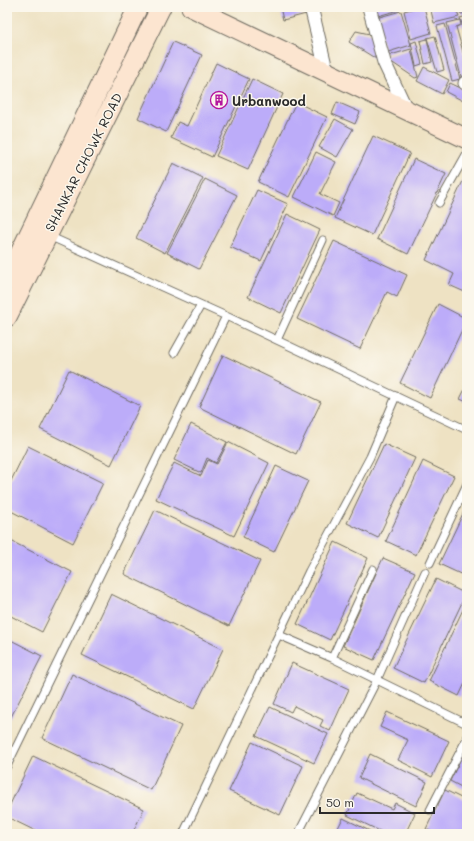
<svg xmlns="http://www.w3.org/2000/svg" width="474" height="841" font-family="Mali,sans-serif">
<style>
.building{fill:#bcacf9}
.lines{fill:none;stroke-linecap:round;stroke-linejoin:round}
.lane-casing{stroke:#6f6b60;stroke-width:9}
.street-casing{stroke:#6f6b60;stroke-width:15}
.secondary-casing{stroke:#6f6b60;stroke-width:21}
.lane{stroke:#fff;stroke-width:7}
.street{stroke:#fff;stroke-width:13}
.secondary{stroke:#fce5d0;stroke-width:19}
.labels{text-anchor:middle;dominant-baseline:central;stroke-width:3;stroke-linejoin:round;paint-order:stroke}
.poi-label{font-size:13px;font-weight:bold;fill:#2b2b2b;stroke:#fbf7ec;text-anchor:start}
.street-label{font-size:13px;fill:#2b2b2b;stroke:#fbf7ec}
</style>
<rect width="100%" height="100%" fill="#fbf7ec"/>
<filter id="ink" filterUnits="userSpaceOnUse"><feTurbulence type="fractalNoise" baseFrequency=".025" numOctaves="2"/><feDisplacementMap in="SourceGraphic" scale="8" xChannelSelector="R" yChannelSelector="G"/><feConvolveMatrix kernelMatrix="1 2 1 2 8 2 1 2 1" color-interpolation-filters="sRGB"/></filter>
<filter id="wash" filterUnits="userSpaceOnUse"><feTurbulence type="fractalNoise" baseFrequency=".012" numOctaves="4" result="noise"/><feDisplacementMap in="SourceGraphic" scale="16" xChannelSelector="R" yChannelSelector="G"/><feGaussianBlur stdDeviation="0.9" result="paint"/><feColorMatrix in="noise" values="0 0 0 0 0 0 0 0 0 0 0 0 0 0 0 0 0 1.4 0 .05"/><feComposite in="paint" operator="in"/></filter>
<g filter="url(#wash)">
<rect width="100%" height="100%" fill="#eee2c3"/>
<g id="blocks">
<path class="building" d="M280 7H309L310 13 283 20Z
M372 7H398L399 10 374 17Z
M418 7H424L431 33 411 39 404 11Z
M430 7H456L459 17 434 23Z
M459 7H467V13L461 14Z
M401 11 411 45 385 53 376 18Z
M467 16V26L463 27 460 18Z
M460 20 461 25 456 27 467 66V79L462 80 447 23Z
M445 24 460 79 452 81 437 26Z
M356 31 374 35 378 60 349 42Z
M435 36 444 70 437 72 427 38Z
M427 39 432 62 425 64 420 41Z
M416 41 422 64 416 66 411 43Z
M173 42 202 55 166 132 138 118Z
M411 49 418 77 415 78 384 57Z
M216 63 249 79 212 157 171 138 178 122 187 126Z
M424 67 449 80 442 94 417 81Z
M252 79 283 94 248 170 216 156Z
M450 83 467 91V103L446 92Z
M296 102 327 117 289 197 258 182Z
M337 102 360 112 355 124 332 114Z
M335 119 353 129 337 157 319 147Z
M373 136 410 153 372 235 335 218Z
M316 152 336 162 320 194 339 203 333 216 294 197Z
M414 159 446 174 408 254 377 239Z
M173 163 203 178 165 253 136 238Z
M205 179 237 195 199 269 167 253Z
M463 181 467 183V293L449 285 454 274 426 260Z
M257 190 288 204 261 261 230 247Z
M287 214 320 230 281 313 248 297Z
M334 241 407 275 397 297 387 292 360 349 297 319Z
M438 304 467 319 430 398 400 383Z
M223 355 321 402 296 454 199 407Z
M69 370 140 406 111 465 40 429Z
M467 385V402L460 399Z
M191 424 227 442 216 463 207 458 201 473 174 460Z
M228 442 269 463 234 536 156 499 174 463 201 476 208 460 217 464Z
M384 444 415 458 378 538 347 523Z
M28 446 103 483 73 543 7 509V489Z
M423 461 454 476 416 555 386 541Z
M276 466 308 481 274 552 243 537Z
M467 505V577L439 564Z
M155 510 260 561 229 626 124 574Z
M7 539 72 572 42 632 7 614Z
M335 542 368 558 330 640 297 624Z
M383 558 415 572 374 660 343 646Z
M436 579 466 594 424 683 393 668Z
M111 594 223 649 194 709 82 655Z
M467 601V679L459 696 429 681Z
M7 638 42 656 10 719 7 717Z
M292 663 349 689 330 731 320 726 323 720 294 706 291 712 274 704Z
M72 674 181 726 151 790 42 738Z
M270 707 328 734 314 763 256 736Z
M387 712 449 741 432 777 398 760 408 740 380 727Z
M252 742 303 766 280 815 229 791Z
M370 754 427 782 416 806 359 778Z
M463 754 467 756V790L450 781Z
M33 756 144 809 132 834H42L7 817V811Z
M445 790 467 801V834H436L426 829Z
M357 793 392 809 395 803 415 813 405 834H386L347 815Z
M343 818 376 834H335Z"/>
</g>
</g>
<g filter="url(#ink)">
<use href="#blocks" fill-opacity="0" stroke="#6f6b60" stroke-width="1"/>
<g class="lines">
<g class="lane-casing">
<path id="lane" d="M439 203 467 153
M49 236 226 316 467 430
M277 340 323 240
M174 353 201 305
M430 563 467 484
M279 635 332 658 467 724
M332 658 373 569
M7 766 226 316
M430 810 467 738
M183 834 309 571 370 457 396 396
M298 834 377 680 425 572"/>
</g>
<g class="street-casing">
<path id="street" d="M311 7 325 65 333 75
M369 7 384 62 407 111
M465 83 467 82"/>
</g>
<g class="secondary-casing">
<path id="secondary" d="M191 7 467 139
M7 280 138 7
M7 317 161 7"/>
</g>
<use href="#lane" class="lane"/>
<use href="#street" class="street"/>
<use href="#secondary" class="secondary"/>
</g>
</g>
<defs>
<g id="building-ring" transform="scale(0.9)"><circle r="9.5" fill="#fbf7ec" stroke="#b5179e" stroke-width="1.5"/><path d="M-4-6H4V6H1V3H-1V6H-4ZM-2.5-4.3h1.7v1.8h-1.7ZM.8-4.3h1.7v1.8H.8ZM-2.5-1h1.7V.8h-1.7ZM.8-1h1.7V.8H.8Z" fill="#b5179e"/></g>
</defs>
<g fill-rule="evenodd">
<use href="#building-ring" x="219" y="100"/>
</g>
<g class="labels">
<g class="poi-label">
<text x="232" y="100">Urbanwood</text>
</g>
<g class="street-label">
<text transform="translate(83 162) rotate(-63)">SHANKAR CHOWK ROAD</text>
</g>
</g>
<rect width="474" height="841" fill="none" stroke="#fbf7ec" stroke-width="24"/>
<path d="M320 807v6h114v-6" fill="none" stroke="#2b2b2b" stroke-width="2"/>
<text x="326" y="807" font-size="12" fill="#2b2b2b" stroke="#fbf7ec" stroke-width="3" paint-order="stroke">50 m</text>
</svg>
